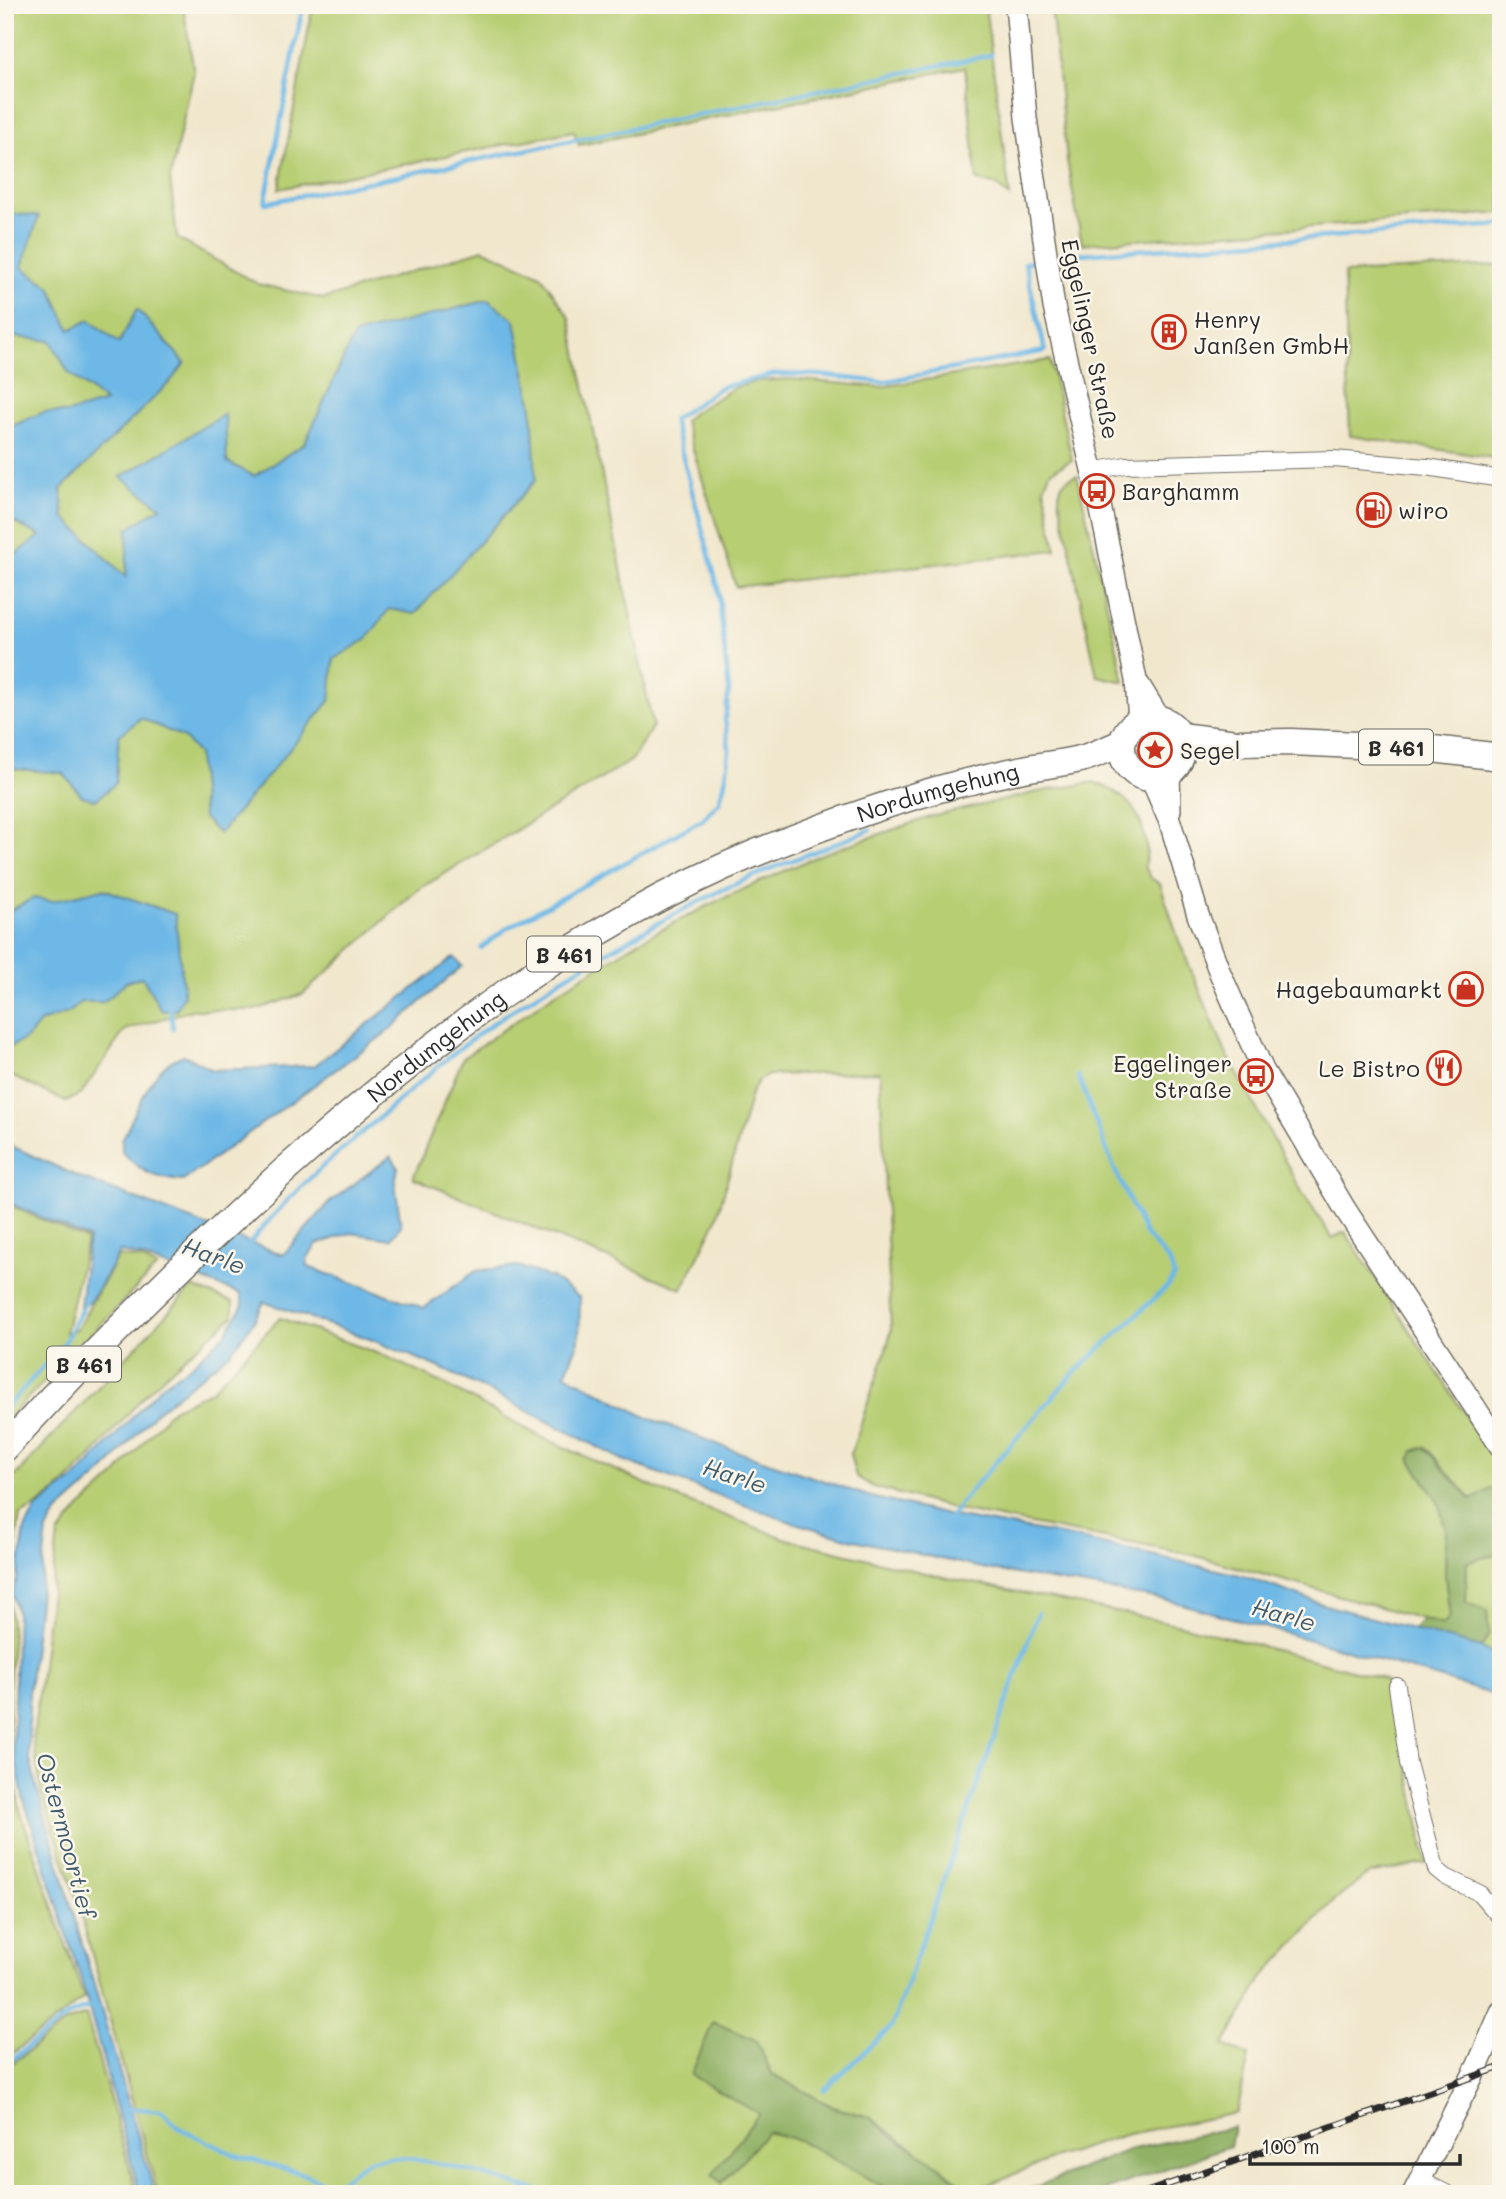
<svg xmlns="http://www.w3.org/2000/svg" width="1506" height="2199" font-family="Mali,sans-serif">
<style>
.green{fill:#b7ce73;stroke:#717c4f;stroke-width:2}
.forest{fill:#91b165;stroke:#5e6e48;stroke-width:2}
.water{fill:#6db8e6;stroke:#4c7288;stroke-width:2}
.lines{fill:none;stroke-linecap:round;stroke-linejoin:round}
.stream{stroke:#6db8e6;stroke-width:4.5}
.minor-casing{stroke:#706d64;stroke-width:18}
.tertiary-casing{stroke:#706d64;stroke-width:24}
.primary-casing{stroke:#706d64;stroke-width:29}
.minor{stroke:#fff;stroke-width:16}
.tertiary{stroke:#fff;stroke-width:21}
.primary{stroke:#fff;stroke-width:26}
.rail-casing{stroke:#2b2b2b;stroke-width:7}
.rail{stroke:#fbf7ec;stroke-width:4.5;stroke-dasharray:13;stroke-linecap:butt}
.labels{text-anchor:middle;dominant-baseline:central;stroke-width:5;stroke-linejoin:round;paint-order:stroke}
.shield{fill:#fbf7ec;stroke:#696865;stroke-width:2}
.shield-label{font-size:21px;font-weight:bold;fill:#2b2b2b}
.poi-label{font-size:23px;fill:#2b2b2b;stroke:#fbf7ec;text-anchor:start}
.street-label{font-size:23px;fill:#2b2b2b;stroke:#fbf7ec}
.water-label{font-size:24px;font-style:italic;fill:#425c6c;stroke:#fbf7ec}
</style>
<rect width="100%" height="100%" fill="#fbf7ec"/>
<filter id="ink" filterUnits="userSpaceOnUse"><feTurbulence type="fractalNoise" baseFrequency=".0143" numOctaves="2"/><feDisplacementMap in="SourceGraphic" scale="14" xChannelSelector="R" yChannelSelector="G"/><feConvolveMatrix kernelMatrix="1 2 1 2 8 2 1 2 1" color-interpolation-filters="sRGB"/></filter>
<filter id="wash" filterUnits="userSpaceOnUse"><feTurbulence type="fractalNoise" baseFrequency=".00686" numOctaves="4" result="noise"/><feDisplacementMap in="SourceGraphic" scale="28" xChannelSelector="R" yChannelSelector="G"/><feGaussianBlur stdDeviation="1.57" result="paint"/><feColorMatrix in="noise" values="0 0 0 0 0 0 0 0 0 0 0 0 0 0 0 0 0 1.4 0 .05"/><feComposite in="paint" operator="in"/></filter>
<g filter="url(#wash)">
<rect width="100%" height="100%" fill="#f1e7cd"/>
<path class="green" d="M5 5H183L194 72 170 179 177 238 258 284 324 299 483 249 541 275 570 318 653 726 632 760 416 891 303 994 255 1010H191L125 1030 81 1094 66 1102 5 1073Z
M313 5H985L1010 197 996 185 977 181 965 67 579 145 574 131 279 189Z
M1051 5H1501V213L1082 244 1067 160Z
M1501 265V459L1350 436 1344 273Z
M1050 360 1072 460 1050 472 1044 488 1056 550 736 587 684 421 694 412 734 388 758 381 790 379 880 387Z
M1077 475 1121 666 1124 682 1097 676 1059 499C1059 485 1063 480 1077 475Z
M1094 782C1123 793 1139 807 1145 838 1147 849 1148 855 1144 866L1151 878 1160 884 1179 941 1225 1051 1302 1192 1332 1238 1345 1232 1501 1469V1483L1472 1500 1426 1447 1410 1459 1438 1501 1446 1530 1445 1575 1450 1618 1443 1625 1193 1555 963 1511 873 1487 856 1476 850 1454C858 1437 862 1420 868 1402 876 1378 886 1355 891 1330L880 1072 768 1075 759 1080 752 1091 716 1221 682 1289 413 1178 463 1058 554 994 643 939 717 901 822 854 930 817 1038 792Z
M5 1203 87 1240 65 1333 77 1329 118 1256 141 1259 157 1267 5 1421Z
M192 1287 233 1302V1316C205 1341 174 1365 148 1392 114 1427 64 1497 20 1515L9 1595 12 1641 9 1685 10 1757 20 1810 84 1998 5 2059V1487Z
M280 1318 385 1356 442 1383 537 1435 675 1497 787 1539 929 1574 1181 1625 1381 1678 1392 1686 1427 1863 1368 1874 1333 1902 1263 1977 1224 2045 1249 2056 1237 2113 1128 2134 1056 2157 972 2191 869 2117 833 2107 772 2074 756 2040 759 2114 713 2175 722 2183 766 2132 799 2140 896 2194H158L77 1900 42 1794 33 1739 58 1535 79 1509 113 1478 172 1409 211 1391Z
M1501 1553V1656L1481 1648 1489 1634 1466 1602 1467 1562Z
M86 2015 137 2194H5V2069L66 2022Z"/>
<path class="forest" d="M1425 1447 1471 1500 1501 1483V1553L1467 1562 1466 1602 1487 1611 1489 1634 1481 1648 1413 1631 1422 1619 1443 1625 1450 1617 1445 1575 1446 1530 1438 1501 1410 1459 1413 1451Z
M713 2022 756 2040 772 2074 833 2107 869 2117 892 2136 938 2165 973 2194H896L799 2140 767 2132 722 2183 712 2175 759 2114 691 2075Z
M1234 2127 1230 2146 1094 2194H1018L1128 2150Z"/>
<path class="water" d="M5 213 39 216 22 267 50 287 70 330 89 320 119 343 137 309 185 363 169 383 61 489 64 517 126 577 128 529 161 507 121 477 225 414 227 462 254 476 305 443 354 335 488 300 515 320 532 408 536 480 415 614 389 609 367 639 334 659 330 701 219 834 203 818 198 754 184 738 141 718 119 736 116 783 96 800 82 796 63 773 5 768V562L40 536 5 517V429L44 412 68 413 105 402 68 372 51 341 16 337 5 331Z
M103 889 175 914 184 995 176 1010 162 1011 142 977 126 982 104 1002H81L70 1012 41 1022 27 1038 5 1050V934L11 910 33 898 52 901Z
M454 957 462 966 386 1033 183 1181C155 1179 141 1172 122 1152V1140C137 1111 150 1066 184 1055L213 1070 314 1066Z
M5 1143 81 1178 283 1255 330 1202 391 1156 398 1167 395 1183 401 1226 391 1239 351 1233 317 1244 307 1259 308 1267 424 1308 476 1271 518 1266 554 1279 580 1298 579 1341 565 1374 646 1417 730 1449 871 1497 947 1515 1066 1536 1240 1575 1325 1605 1481 1648 1501 1656V1697L1346 1650 1167 1600 987 1569 850 1539 785 1520 623 1460 491 1392 436 1366 370 1339 264 1302 254 1321 230 1353 155 1413 104 1471 57 1513 47 1530 29 1690V1754L36 1785 155 2194H140L81 1979 23 1797 13 1745 17 1613 12 1593 17 1579 25 1529 36 1509 79 1475 162 1385 192 1365 227 1332 243 1305 241 1294 142 1257 120 1252 89 1303 80 1307 88 1238 5 1201Z"/>
<g class="lines">
<path class="stream" d="M303 5 265 203 991 55
M1079 254 1501 225
M481 948 507 928 702 820 719 802 726 778 729 749 725 719 729 691 718 588 673 420 721 387 776 374 820 375 882 382 1045 351 1025 263 1035 261
M170 1005 173 1028
M247 1247C284 1198 333 1157 379 1118 419 1083 459 1046 502 1017 567 974 635 934 704 899 757 872 815 852 870 830
M5 1409 63 1345 86 1301
M949 1519 967 1495 1071 1376 1168 1286 1174 1276 1170 1262 1145 1234 1114 1168 1078 1076
M5 2065 67 2016 94 2005
M824 2090 892 2026 1038 1613
M126 2108 162 2111 179 2128 235 2155 307 2175 334 2188C345 2179 360 2163 373 2160 411 2149 506 2182 546 2194
M647 2194 686 2186"/>
</g>
</g>
<g filter="url(#ink)">
<g class="lines">
<g class="minor-casing">
<path id="minor" d="M1092 471 1126 465 1334 459 1427 467 1501 479
M1397 1686 1408 1763 1436 1869 1446 1877 1479 1893 1501 1918
M1420 2180 1448 2194"/>
</g>
<g class="tertiary-casing">
<path id="tertiary" d="M1016 5 1026 118 1054 307 1097 491 1136 680 1139 721
M1139 685 1159 718
M1169 773 1170 810
M1151 778 1170 822 1198 915 1220 973 1263 1070 1345 1209 1501 1447
M1413 2194 1478 2065 1501 2012"/>
</g>
<g class="primary-casing">
<g id="primary">
<circle cx="1152" cy="748" r="30"/>
<path d="M1180 736 1236 743 1291 742 1424 748 1501 757"/>
<path id="s1" d="M5 1448C93 1351 187 1259 284 1171 425 1046 577 927 753 854 820 827 888 802 958 784 980 779 1002 773 1024 769 1044 765 1065 763 1084 758 1097 754 1110 748 1122 743"/>
</g>
</g>
<use href="#minor" class="minor"/>
<use href="#tertiary" class="tertiary"/>
<use href="#primary" class="primary"/>
<g class="rail-casing">
<path id="rail" d="M1141 2194 1501 2067"/>
</g>
<use href="#rail" class="rail"/>
</g>
</g>
<defs>
<g id="building-ring" transform="scale(1.75)"><circle r="9.5" fill="#fbf7ec" stroke="#c8321e" stroke-width="1.5"/><path d="M-4-6H4V6H1V3H-1V6H-4ZM-2.5-4.3h1.7v1.8h-1.7ZM.8-4.3h1.7v1.8H.8ZM-2.5-1h1.7V.8h-1.7ZM.8-1h1.7V.8H.8Z" fill="#c8321e"/></g>
<g id="bus-ring" transform="scale(1.75)"><circle r="9.5" fill="#fbf7ec" stroke="#c8321e" stroke-width="1.5"/><path d="M-5-6H5V4H4V6H2V4H-2V6H-4V4H-5ZM-3.5-4V0h7V-4ZM-3.5 1.2v1.5H-2V1.2ZM2 1.2v1.5H3.5V1.2Z" fill="#c8321e"/></g>
<g id="fuel-ring" transform="scale(1.75)"><circle r="9.5" fill="#fbf7ec" stroke="#c8321e" stroke-width="1.5"/><path d="M-5.5-6h7V0h2V4h1.3V-2.5L3-4.5l.8-.8L6-3V5H2.5V1h-1V6h-7ZM-4.2-4.7v3.2H.2V-4.7Z" fill="#c8321e"/></g>
<g id="sight-ring" transform="scale(1.75)"><circle r="9.5" fill="#fbf7ec" stroke="#c8321e" stroke-width="1.5"/><path d="M0-6L1.8-2.2L6-1.7L2.9 1.2L3.7 5.4L0 3.3L-3.7 5.4L-2.9 1.2L-6-1.7L-1.8-2.2Z" fill="#c8321e"/></g>
<g id="shop-ring" transform="scale(1.75)"><circle r="9.5" fill="#fbf7ec" stroke="#c8321e" stroke-width="1.5"/><path d="M-5-2.5h2.3a2.7 3.5 0 0 1 5.4 0H5L5.5 6h-11ZM-1.5-2.5h3a1.5 2.3 0 0 0-3 0Z" fill="#c8321e"/></g>
<g id="restaurant-ring" transform="scale(1.75)"><circle r="9.5" fill="#fbf7ec" stroke="#c8321e" stroke-width="1.5"/><path d="M-5-6h1v4h1v-4h1v4h1v-4h1v5L-1.5 .5V6h-2V.5L-5-1ZM5-6V6H3V1.5H1.5Q1.5-4 5-6Z" fill="#c8321e"/></g>
</defs>
<g fill-rule="evenodd">
<use href="#building-ring" x="1169" y="332"/>
<use href="#bus-ring" x="1097" y="491"/>
<use href="#fuel-ring" x="1374" y="510"/>
<use href="#sight-ring" x="1155" y="750"/>
<use href="#shop-ring" x="1466" y="989"/>
<use href="#restaurant-ring" x="1444" y="1068"/>
<use href="#bus-ring" x="1256" y="1076"/>
</g>
<g class="labels">
<g class="shield">
<rect x="1359" y="729.5" width="74" height="35" rx="5"/>
<rect x="527" y="936.5" width="74" height="35" rx="5"/>
<rect x="47" y="1346.5" width="74" height="35" rx="5"/>
</g>
<g class="shield-label">
<text x="1396" y="747">B 461</text>
<text x="564" y="954">B 461</text>
<text x="84" y="1364">B 461</text>
</g>
<g class="poi-label">
<text x="1194" y="319">Henry<tspan x="1194" dy="26">Janßen GmbH</tspan></text>
<text x="1122" y="491">Barghamm</text>
<text x="1398" y="510">wiro</text>
<text x="1180" y="750">Segel</text>
<text x="1442" y="989" text-anchor="end">Hagebaumarkt</text>
<text x="1232" y="1063" text-anchor="end">Eggelinger<tspan x="1232" dy="26">Straße</tspan></text>
<text x="1420" y="1068" text-anchor="end">Le Bistro</text>
</g>
<g class="street-label">
<text transform="translate(1091 339) rotate(78)">Eggelinger Straße</text>
<text stroke="none"><textPath href="#s1" startOffset="1157">Nordumgehung</textPath></text>
<text stroke="none"><textPath href="#s1" startOffset="590">Nordumgehung</textPath></text>
</g>
<g class="water-label">
<text transform="translate(214 1255) rotate(20)">Harle</text>
<text transform="translate(735 1475) rotate(18)">Harle</text>
<text transform="translate(1284 1614) rotate(16)">Harle</text>
<text transform="translate(67 1835) rotate(75)">Ostermoortief</text>
</g>
</g>
<rect width="1506" height="2199" fill="none" stroke="#fbf7ec" stroke-width="28"/>
<path d="M1250 2154v10h210v-10" fill="none" stroke="#2b2b2b" stroke-width="3.5"/>
<text x="1261" y="2154" font-size="21" fill="#2b2b2b" stroke="#fbf7ec" stroke-width="5" paint-order="stroke">100 m</text>
</svg>
